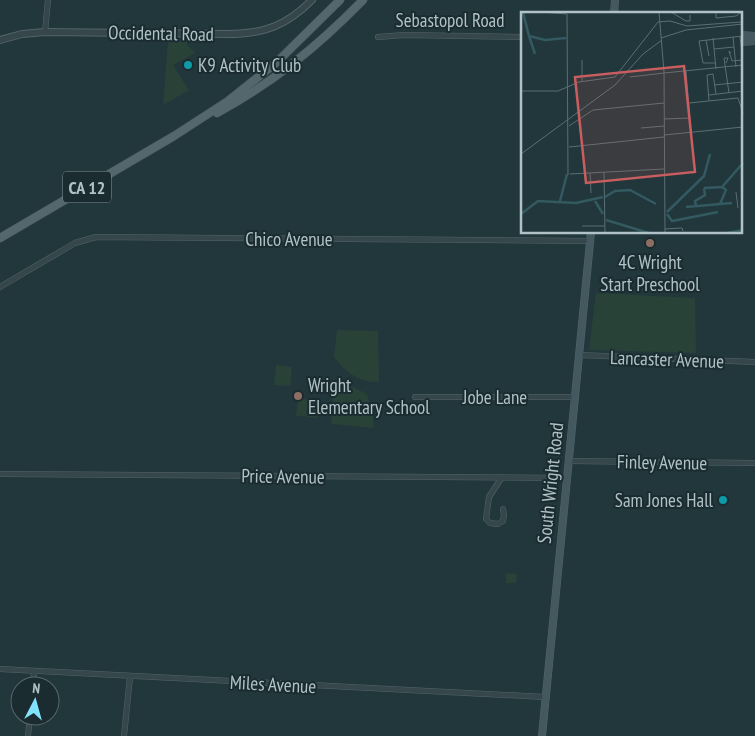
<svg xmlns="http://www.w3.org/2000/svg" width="755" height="736" font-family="'PT Sans Narrow',sans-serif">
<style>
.green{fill:#284238}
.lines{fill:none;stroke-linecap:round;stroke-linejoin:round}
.minor-casing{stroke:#536569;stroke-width:6}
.tertiary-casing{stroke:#536569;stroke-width:8}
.secondary-casing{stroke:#536569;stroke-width:8}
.primary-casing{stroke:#415357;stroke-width:9}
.minor{stroke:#35474b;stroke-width:5}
.tertiary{stroke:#35474b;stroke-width:6}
.secondary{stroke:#43585f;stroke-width:7}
.primary{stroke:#53676c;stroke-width:8}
.culture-dot{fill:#0f9aa8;stroke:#1b2c30;stroke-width:2}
.education-dot{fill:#8d6e63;stroke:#1b2c30;stroke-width:2}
.labels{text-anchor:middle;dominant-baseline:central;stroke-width:4;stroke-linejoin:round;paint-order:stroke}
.shield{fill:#1b2c30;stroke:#83959a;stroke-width:1}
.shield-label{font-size:18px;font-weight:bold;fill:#b0c2c7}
.street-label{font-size:19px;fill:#b0c2c7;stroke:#1b2c30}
.poi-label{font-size:19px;fill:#b0c2c7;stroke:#1b2c30;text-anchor:start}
.inset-river{fill:none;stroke:#335961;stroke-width:2.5}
.inset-road{fill:none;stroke:#5a6f73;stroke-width:1}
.view{fill:#c95e60;fill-opacity:0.15;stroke:#c95e60;stroke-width:2.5}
.inset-edge{fill:none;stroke:#b0c2c7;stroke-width:2.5}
</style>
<rect width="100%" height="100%" fill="#21373b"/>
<path class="green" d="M187 41V45L195 53 173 65 189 90 163 105 168 42Z
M596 293 695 298 696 353 589 350Z
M337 330 378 331 379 382C359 383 346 372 334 357Z
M276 365 292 367 290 386 274 385Z
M334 382 351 386 367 394 373 418V428L333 424 331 422Z
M298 398 308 399 306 416H296Z
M309 400H319L317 418 307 417Z
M506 573 517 574 516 583H506Z"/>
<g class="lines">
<g class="minor-casing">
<path id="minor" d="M45 32 48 0
M378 37 404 35 522 37
M0 287 75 243 96 237 590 241
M579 355 755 362
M415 397H575
M568 461 755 463
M0 474 567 478
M502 477 489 497 486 519 490 523 498 524 503 521 504 515 503 509
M0 669 545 697
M33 686 34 672
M28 736 30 716
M124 736 130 677"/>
</g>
<g class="tertiary-casing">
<path id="tertiary" d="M0 40 22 34 45 32 227 34C264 34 286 26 312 0"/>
</g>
<g class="secondary-casing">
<path id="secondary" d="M614 14 615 0
M741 35 755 36
M741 42 755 41
M542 736 591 232"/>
</g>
<g class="primary-casing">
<path id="primary" d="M217 113C274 82 318 46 363 0
M0 238 174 136 228 101 277 62 340 0"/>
</g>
<use href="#minor" class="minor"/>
<use href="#tertiary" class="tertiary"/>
<use href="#secondary" class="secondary"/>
<use href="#primary" class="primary"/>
</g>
<g class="culture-dot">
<circle cx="188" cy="65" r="5"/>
<circle cx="723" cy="500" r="5"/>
</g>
<g class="education-dot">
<circle cx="650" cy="243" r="5"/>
<circle cx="298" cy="396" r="5"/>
</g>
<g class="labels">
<rect class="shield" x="63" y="171.5" width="48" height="31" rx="4"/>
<g class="shield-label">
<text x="87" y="187">CA 12</text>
</g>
<g class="street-label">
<text x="450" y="20">Sebastopol Road</text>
<text transform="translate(161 33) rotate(1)">Occidental Road</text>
<text x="289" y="239">Chico Avenue</text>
<text transform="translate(667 359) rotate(2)">Lancaster Avenue</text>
<text x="495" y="397">Jobe Lane</text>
<text transform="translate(662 462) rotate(1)">Finley Avenue</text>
<text transform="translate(283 476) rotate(1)">Price Avenue</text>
<text transform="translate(550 483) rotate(-84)">South Wright Road</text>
<text transform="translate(273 684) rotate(3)">Miles Avenue</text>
</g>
<g class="poi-label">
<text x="198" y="65">K9 Activity Club</text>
<text x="650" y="262" text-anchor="middle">4C Wright<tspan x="650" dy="22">Start Preschool</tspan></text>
<text x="308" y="385">Wright<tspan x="308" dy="22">Elementary School</tspan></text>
<text x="713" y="500" text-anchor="end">Sam Jones Hall</text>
</g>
</g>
<g transform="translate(521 12)">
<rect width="221" height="221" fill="#21373b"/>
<path class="inset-river" d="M2 0 8 24 24 28 45 26M8 24 14 42M183 176 201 175 222 151M84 185 94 179 109 178 135 192M39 189 46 162M74 189 82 202M199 192 205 178 201 175M175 194 174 189 184 183 183 176M165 195 211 191M146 200 183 164 189 142M0 202 17 189 55 191 82 185M146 202 151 209 197 200M85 208 128 221M206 221 222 218"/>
<path class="inset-road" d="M20 0 46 2 47 163M138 0 143 60 144 221M150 0 165 9H169V3M195 0V6L215 4 221 0M212 25 215 55M219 25 221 41M140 26 165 18 222 12M192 26 195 57M185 28 188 44M193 37 213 35M210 41 208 39 211 49 222 48M61 48V69M195 51H182L178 29 222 24M205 51 207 46H203L208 81M165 59 170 120M143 61 222 53M109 65 143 61M193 73 222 70M0 79H37L58 70 94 65 137 10 149 9 166 14 220 10M188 83 222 79M188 89 186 63 192 62 195 82M168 91 217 86 222 101M143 107 169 106M48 114 72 98 143 91M120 116 143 114M143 123 222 115M48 135 143 125M0 142 94 73 122 42 141 28M83 160 84 221M69 161 70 181M49 162 143 157M215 180 217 196M61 214H84M144 217 161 216 162 219"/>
<path class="view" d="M163 54 174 160 65 171 54 65Z"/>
<rect width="221" height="221" class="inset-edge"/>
</g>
<g transform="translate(35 701) rotate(6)"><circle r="24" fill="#1b2c30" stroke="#57686c"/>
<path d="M0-4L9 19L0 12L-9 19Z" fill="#82e1fb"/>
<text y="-8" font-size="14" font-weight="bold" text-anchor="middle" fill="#b0c2c7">N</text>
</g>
</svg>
